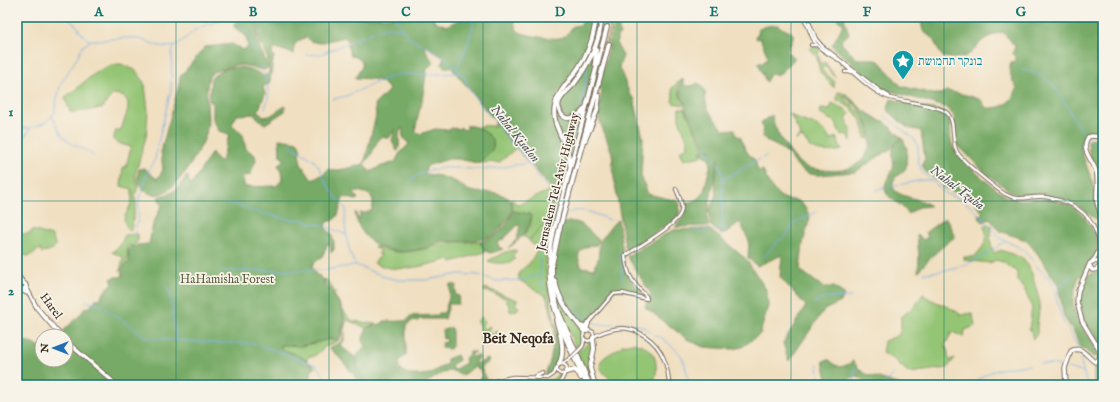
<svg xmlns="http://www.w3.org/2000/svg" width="1120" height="402" font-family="'IM FELL English','Frank Ruhl Libre',serif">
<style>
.green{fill:#94c574;stroke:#687849}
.forest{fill:#7a6;stroke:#596a42;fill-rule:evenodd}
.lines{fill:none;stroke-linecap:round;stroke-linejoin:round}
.stream{stroke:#78aee6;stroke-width:1}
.highway-tunnel{stroke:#ccbba0;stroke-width:4;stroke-dasharray:4 2;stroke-linecap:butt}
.secondary-casing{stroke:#7a6957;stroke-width:4.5}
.primary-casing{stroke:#7a6957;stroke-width:5.5}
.highway-casing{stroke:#7a6957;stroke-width:6}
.secondary{stroke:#fff;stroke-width:2.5}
.primary{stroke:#fff;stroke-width:3.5}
.highway{stroke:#fff;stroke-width:4}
.secondary-bridge-casing{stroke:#7a6957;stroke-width:4.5;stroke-linecap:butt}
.secondary-bridge{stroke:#fff;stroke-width:2.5}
.grid{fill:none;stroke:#0f766e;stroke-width:1;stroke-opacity:0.55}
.labels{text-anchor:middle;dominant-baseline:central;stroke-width:3.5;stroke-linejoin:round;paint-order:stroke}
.culture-label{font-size:12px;fill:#0d838f;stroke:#f7f3e8;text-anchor:start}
.street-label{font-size:12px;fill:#3b2a1e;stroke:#f7f3e8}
.park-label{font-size:12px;fill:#565838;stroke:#f7f3e8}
.water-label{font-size:13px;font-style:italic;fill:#4d525a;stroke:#f7f3e8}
.quarter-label{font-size:14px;font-weight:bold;fill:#3b2a1e;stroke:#f7f3e8}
.neatline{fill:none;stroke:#0f766e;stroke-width:1.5}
.grid-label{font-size:13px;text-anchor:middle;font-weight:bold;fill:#0f766e}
</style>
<rect width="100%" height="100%" fill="#f7f3e8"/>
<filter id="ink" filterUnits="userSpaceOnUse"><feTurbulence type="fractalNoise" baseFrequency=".025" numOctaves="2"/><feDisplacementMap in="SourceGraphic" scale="8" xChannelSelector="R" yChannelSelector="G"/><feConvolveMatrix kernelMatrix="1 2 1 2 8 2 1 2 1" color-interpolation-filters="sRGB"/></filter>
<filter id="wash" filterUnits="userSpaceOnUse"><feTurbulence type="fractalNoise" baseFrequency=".012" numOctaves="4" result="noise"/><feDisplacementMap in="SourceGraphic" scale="16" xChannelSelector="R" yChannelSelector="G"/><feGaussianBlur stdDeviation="0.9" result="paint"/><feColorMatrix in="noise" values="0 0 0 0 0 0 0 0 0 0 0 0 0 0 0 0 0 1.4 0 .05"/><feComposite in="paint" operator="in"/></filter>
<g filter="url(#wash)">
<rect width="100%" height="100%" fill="#f0dfc0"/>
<path class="green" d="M813 46H817L820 50 818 53 821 64 825 62 835 77 826 67 822 68V70L834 81V88L820 72 817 58 810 48Z
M121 64 135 70 140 76 145 85 148 111 146 137 135 175 138 186 135 196 136 205 131 230 129 231C121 217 124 219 130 206 132 202 132 195 132 189L121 186 123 167H126L131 147 121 144 113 140 116 130H121C125 115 138 97 114 94L107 101 103 108C92 109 81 113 70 112L65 97C83 86 98 64 121 64Z
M682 79 678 89 681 99 685 103V105L673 103 672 102 673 96 672 88Z
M838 92 843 93 841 96C857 109 868 117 869 139L865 138C865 120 853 107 837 100V95Z
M832 103 845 109 850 114 846 118 851 131V141L846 134 841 135 835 122 820 114 821 109 830 110Z
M679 108 685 109 704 150 700 151 702 156 684 160 680 151 688 147C687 130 677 127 679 108Z
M790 114C805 126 821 120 830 140L836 137 842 150C834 152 818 153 810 147 807 145 805 140 802 137L796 140V139L801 135Z
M495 122 516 148 500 162 478 163 491 152 494 145C491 137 486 132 478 127L484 126H495Z
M550 190 553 194C549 219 546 222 529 240L523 236 530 226 532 216 529 214 513 211 511 199 518 205Z
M554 195 559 200 560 202 552 227 546 260 548 287 554 318V326L550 307 546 296 519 280C517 271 523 269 529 264 532 260 535 253 538 249L529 241C546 224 551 219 554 195Z
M988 224 992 226C989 233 990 245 994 253L1001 250 1017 256 1023 258 1028 265 1032 274 1040 303 1037 326V334L1033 339 1031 331 1029 330 1032 308 1024 288 1017 280V272L1003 262 996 260 992 262 989 263 965 260 964 259V257H974C982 249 992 237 983 226Z
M32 230 52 236 56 246 53 249 42 253 40 249 29 256 17 254V235L31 233Z
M138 234V240L134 246H129L127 247C128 260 128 261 120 271L123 257 112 252 120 246 125 235Z
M457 242H480L485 252C474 255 463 259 451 262L450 259C425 265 398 275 374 263L381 255 378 254 380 250 374 248 375 246C397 256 407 252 429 248L432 245Z
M514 250 517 251 512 256 515 259 510 263H495L488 261 503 253Z
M326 279 336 293 334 295C340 304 344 315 353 321L376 324 366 328 347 320C345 324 343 336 340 339 336 343 328 345 323 348V349L313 357 309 356 306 361 280 348 282 345C289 345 297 346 305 345 312 344 330 338 337 340L341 335 345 324 344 316 341 306 329 287 324 283Z
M554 281C561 292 586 329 584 341 583 345 579 348 577 351L559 307Z
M485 288 517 300 515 305 519 307 516 311 514 310 512 312 509 310 511 307 508 305 509 303 506 302 507 299 488 291 487 292 484 291Z
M923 294C934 304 950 305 961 315L971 313 973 315 975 326 965 330 964 337 952 332 945 345 948 352V358L950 360 955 358 947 368 909 373 895 360 882 353 884 341C902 334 901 336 901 317L915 306Z
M481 317 485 321 482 325 486 329 489 326 491 328 488 331 493 335 496 331 503 335 501 339 495 337 493 343 488 340 487 336 488 334 485 331 482 332 477 321Z
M592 340 593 346 590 361 594 385H591L577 353Z
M633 343 639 345 641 344C653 351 657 357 656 372 656 376 654 380 655 385H618C614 380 607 378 603 372 592 357 617 353 622 345Z
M558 374 561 376 559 385H545L543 383 487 385 517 378 549 380 553 379Z"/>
<path class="forest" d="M236 17H263C249 33 260 47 267 64L268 68 263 70C246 66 240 62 222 69 218 70 214 71 211 74 204 82 208 112 208 122 207 131 205 139 201 146 193 161 166 211 143 189 137 183 137 177 139 169L144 168 157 179 163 170 161 151 178 89 180 77 205 47 232 44 243 50 248 47 246 36 234 27Z
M265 17H432L434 21 447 26 463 17H514L516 20 514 22C515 25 516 29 518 31 522 35 556 41 563 37 568 35 570 30 573 26L581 25 585 17H593C592 32 589 48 582 61 573 77 553 91 553 110 553 118 564 139 566 148 570 165 563 182 559 198L450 66 447 69 441 64 444 59 443 57 424 45 428 55 434 62 427 69 421 107H420L415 131 420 134 435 129 450 130 451 128 459 129 460 127 464 130 468 128 466 126C476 124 495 135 493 147 491 154 482 159 478 163L458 159H449L429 165 426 168 425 174C436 175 447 177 456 182 463 186 467 191 475 192 479 193 483 192 488 192 496 192 504 195 511 200 513 209 512 215 506 222 488 247 466 239 439 242 433 243 431 247 425 248 394 257 364 249 355 215L356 212 357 217 360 219V213H366L372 210C376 194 368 193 355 191L354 193 358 199 355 200 346 197 343 198 338 215 333 221H329L326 223 325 227 328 231 331 233 334 242V250L331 253 330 244 328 243 322 257 314 263 312 267 317 276 319 275 322 280 325 279 323 283 328 288 340 305 343 314 344 323 340 336 337 340 330 339 301 346 281 345 280 348 302 357 315 367 311 372V385H17V335L23 340 42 348V360H66V336H58L80 315 86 307 89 308 93 303 96 302 95 299H99L109 286 113 283 111 279 115 277H120L123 275 121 271 129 261 128 249 130 247H136L137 245 149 244 153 224 162 205 158 197C174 193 179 189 187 175L191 186 212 152 216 160 222 161 229 134 219 131 213 119V103L209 101 211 79C222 63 250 65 263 76H265L269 73C269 69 269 64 268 60 263 42 249 37 265 17ZM306 37 310 41 319 43 344 37 351 44 347 45 351 56 356 57 362 61V67L355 78C367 79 382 77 389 90L375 104 376 116 364 164C353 166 338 173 328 169L325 173 312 180 301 164 299 153 301 150 298 142 279 139 280 156 284 160 278 165 281 172 282 180 276 186 245 187 243 179 240 177 250 175 256 160 255 155 246 149 243 135 232 124 237 115 253 114 265 124 285 111V106L270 116 263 117 258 111 265 94 263 86 269 84 270 80 274 56 272 55 273 49H279L294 54C292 43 298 41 306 37ZM401 128H402L403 137 409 144 400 153 395 162 386 165 379 167 370 172 364 164 368 158 370 157 379 138 384 136 385 138H389L395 129 392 141 397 151H398C401 143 397 136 401 128Z
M605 17H617L620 35H617V45L623 56 619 67 630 95 634 98 643 138 641 176 648 194 678 201 680 204 679 215 672 222 626 252 614 178 612 153 600 122 598 111 602 91 598 90 609 47 605 45 611 27 605 25Z
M835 17H844L849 34 841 40 842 44 857 59H873L879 61 901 86 933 94H940L947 91 971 96 981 100 986 108C1002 109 1012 103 1017 88 1011 80 1010 74 1010 64L1015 61V56L1013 53 1015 46 1004 33 1000 32C994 35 986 37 981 42 977 44 976 48 973 51 965 59 954 59 943 57L932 38 923 31 921 21 917 17H1103V134L1085 133 1081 150 1093 184 1100 222 1075 204 1060 198 1040 193 1016 195 985 173 956 143 954 116 945 107 880 88 832 46 844 23 840 22Z
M778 25 783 29 789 30 794 35 792 39V41L787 52 795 58 782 72 778 74V76L770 74 766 82 758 63H763L768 57 760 38 757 39 755 36 759 33 757 30C764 26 770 25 778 25Z
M594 54 593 64 595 71 586 101 583 109 580 112 572 117 566 116 560 110 561 101Z
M683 79 685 86H692L698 83C708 91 704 93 706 103 708 113 718 123 724 130L735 129 736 135 741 138C744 147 747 154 755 160L758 171 763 170C767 181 774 195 786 199 792 201 797 199 801 203 805 206 808 213 810 217L803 243 800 270 823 287H834L844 294 841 302 824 310 789 361 783 343 806 306 780 277 782 255 757 266 748 258 749 241 740 222 722 235 711 226 709 211 716 195 715 180 718 159 707 216 709 226 675 227 684 217 686 203 697 200 704 191 711 163 709 158 700 152 705 149 712 150 705 148 685 108 686 103C678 95 679 89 683 79Z
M845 93 863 110 882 122 883 120 902 138C895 142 893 149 885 152L855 172 818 175C800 174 796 164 786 151H783C777 143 762 144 762 131L763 130 761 122 772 115C774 128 780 138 787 148 799 165 804 169 825 170 834 171 844 171 852 167 885 151 868 109 843 96Z
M891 99 938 110 946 114C953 124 948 136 953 147 958 159 995 189 1007 197 1021 203 1030 197 1044 199 1053 200 1063 202 1071 206 1082 211 1098 234 1097 246 1096 254 1093 257 1089 263 1086 267 1084 272 1082 276L1079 277C1076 285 1073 295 1073 304 1074 311 1077 319 1080 325 1086 334 1099 346 1096 357H1093L1083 348 1079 346 1075 334 1064 317 1058 285 1037 253 1026 240 999 231 990 219 983 222 979 218 980 215 983 213 972 199 945 188 925 171 922 164 925 159 921 131C917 129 913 130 909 128 900 124 895 115 887 110Z
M558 104 564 117 582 116 572 155C563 142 552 120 558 104Z
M1091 138 1103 140V211L1098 191V172L1089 153 1088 141Z
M903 139 907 149 906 168C903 173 895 175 893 182 890 199 921 196 930 206L919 207 908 214C902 203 889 200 886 192 882 184 890 176 893 169 895 162 890 151 895 144 896 142 900 141 903 139Z
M513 211 529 214 532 216C528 232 521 239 508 248L517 239 520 226 518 225 505 238 497 243 500 248 503 249C488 254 488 256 480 242 495 237 509 227 513 211Z
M945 218 948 221 955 237C948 241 921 265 919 272H918L919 257 917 235 918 234 923 240 928 237 926 232Z
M618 220 625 267 632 282 645 295 628 291 614 290 600 309 585 325 583 324 568 313 556 284 554 275V253L564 223C583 218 586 230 599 240L597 245C583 245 573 253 582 267L594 269 595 265 598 260 600 241 613 224Z
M709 229 746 259 767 291 768 306 760 334 742 347 733 349 703 347 687 339 645 307 651 294 627 256 673 230Z
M1103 269V349L1084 319 1080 299 1088 275Z
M450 284 456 285 455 295 459 296 458 304H449L445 319H419L418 321 414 320 406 325V355L399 361V369L410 375H421L429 374 447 364V359L457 355 459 360 451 365 453 370 466 363 465 359 470 352H475L471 354 472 357 478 355 480 358 475 361 476 364 488 359 489 362 481 367 487 382H477L482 376 480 370 474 367 462 375C446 364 435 380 421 385H359L355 379V376L338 356 329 348C339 343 343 343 345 332L344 341 340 346 355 357 358 371 356 357 364 347 365 344 362 341 367 328 383 323 384 321C392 321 400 322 408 320L410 316 438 315 439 313H444L449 298Z
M555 323 560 341 559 359 553 372 547 376 545 373C552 364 555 334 555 323Z
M447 328H452V347L450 349 442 348V343L447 342 446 338 443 339 442 330H445Z
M1103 353V385H1094V367L1100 366Z
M826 360H830C838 369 843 368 853 361L860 370 866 374 901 385H870L858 376C853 376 850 380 845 381 839 382 833 380 827 379L823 361Z"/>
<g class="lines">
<path class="stream" d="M66 17 77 26 80 32 88 40C103 41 121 37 134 38 146 39 160 50 173 46 182 43 188 35 195 30 205 24 217 24 226 17
M234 17C238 27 247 31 251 39 252 42 252 47 254 51 262 69 274 88 265 108
M394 17 409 38 444 56 465 78 468 87 480 105 497 123 502 132 532 168 548 189 556 196 558 202 556 210 553 219 543 239 540 255V275L541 284 544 289H545
M955 27 958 17
M589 42 591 17
M306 55 321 54 383 28 389 27 402 29
M456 69C465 52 472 36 474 17
M1021 70C1059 73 1063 106 1082 131 1088 140 1095 145 1103 150
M333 99 346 96 387 78 402 74 418 75 459 73
M581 110 587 69
M52 116C56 125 63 140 72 144 81 148 88 150 94 157
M885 116 913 138 918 145V161L922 172 945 193 963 200 975 210 1000 238 1024 250 1042 272 1051 280 1062 319 1078 347
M17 128H30L46 122 52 116 55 112V107L61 83 77 58 82 47 90 41
M290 144C297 151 306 154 313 160 321 166 322 176 327 184 332 193 339 201 346 209L345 222 347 241 352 258 356 265 385 277 399 280H426L459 274 479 275 496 281 522 280 537 275
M706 147 708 153 716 160
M17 149 30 129
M571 155 580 116
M718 163 721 168 723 184
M723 179 737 172 766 156
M410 181C434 160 460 171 488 169 501 168 514 165 528 163
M723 187 722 224 726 231
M876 190 922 180H930
M556 196 568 164
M225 203 238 205 250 210 286 219 304 220 309 223 321 225 347 235
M567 214C581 205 596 215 610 220
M714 229 718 228 725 230
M693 231H710
M134 236 138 219 139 199 146 176 155 159 160 135 168 102 171 90 172 54 174 45
M620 252 621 261
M764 257 776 243 787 235 789 230 796 222 816 212
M221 271 326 270 356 265
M924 273C945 272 972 264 990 252 996 249 999 244 1005 241
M622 279V264
M165 285 170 293 176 339
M560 292C565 296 565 301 569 306 574 313 581 315 589 319
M1056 295 1063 283 1072 276
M86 301 102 306 147 338 216 343H253L316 365 326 378 328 385
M814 303 825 298 851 297
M593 322 601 325 614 324
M616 325C629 320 647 326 655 336L661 337C667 343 674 347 680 354 686 362 687 376 689 385
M1080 359 1087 385
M818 364 819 377 822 385
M1040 364 1058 365 1064 367
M1068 368 1084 373
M854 385 855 367
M883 385 894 373
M973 385C977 382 981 377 985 375 999 367 1014 367 1029 365"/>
</g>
</g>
<g filter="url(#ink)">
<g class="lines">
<path class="highway-tunnel" d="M607 27 610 17
M609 44 616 17
M596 72 599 96"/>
<g class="secondary-casing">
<path id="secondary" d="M803 17C809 25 810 36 816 44 822 51 831 55 839 60 852 71 871 91 887 97 901 102 936 104 946 112 957 121 950 140 957 152 964 163 993 186 1005 194 1022 204 1033 193 1050 198 1059 200 1069 202 1077 208 1092 218 1108 245 1092 261
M809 22 816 39 822 46 879 90 889 96
M811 45H817
M845 72H853
M17 274 24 283
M18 279 21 285
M587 330 589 322 613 294 622 293 647 299 646 296C633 283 627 275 625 256 637 247 678 225 681 212 683 204 679 196 676 189
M593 338C598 333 604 332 610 330 620 327 628 327 638 332 659 342 667 359 669 382
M582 347C586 341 582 338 584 332L589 330 593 332 594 336 592 340 588 341 584 339
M563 363 572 357
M557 369a5 5 0 1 1 10 0a5 5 0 1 1-10 0Z
M536 376 543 373
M469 385 485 383 513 377 548 378 554 374 556 369
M559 385 565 373
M667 385 669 382 671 383 672 385"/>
</g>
<g class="primary-casing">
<path id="primary" d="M1103 137 1092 136 1088 137C1080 150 1092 159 1096 171 1099 181 1096 192 1097 202 1098 208 1101 214 1103 220
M1090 266 1092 270H1095L1103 265
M20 286a3 3 0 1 1 6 0a3 3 0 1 1-6 0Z
M26 287 37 308 61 336
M17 288 27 293
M66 341 117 385
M1066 385 1065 368 1071 351C1082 345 1087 357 1095 362L1098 360 1100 357 1099 349 1082 321 1077 302 1078 291 1090 263 1095 261 1103 263"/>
</g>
<g class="highway-casing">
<path id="highway" d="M599 36 602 17
M595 64 596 49
M585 108C579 117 563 125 559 109 558 106 558 103 560 100 563 94 569 89 574 84 585 69 595 52 599 34
M585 140 597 111 599 96
M570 165C570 144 550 127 555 106 557 93 567 84 574 74 587 57 594 38 596 17
M555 281C559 301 570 314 583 330L587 331
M556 320C560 333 566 351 559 364
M580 326 585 327 588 323
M593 338 594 349 590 368 595 385
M566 372 575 370 579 374 581 378
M587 385C562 330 539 293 554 230L607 27
M590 385 558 310 552 282V265L559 231 609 44"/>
</g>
<use href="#secondary" class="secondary"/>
<use href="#primary" class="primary"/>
<use href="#highway" class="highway"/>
<g class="secondary-bridge-casing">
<path id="secondary-bridge" d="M572 357 582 347"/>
</g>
<use href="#secondary-bridge" class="secondary-bridge"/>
</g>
</g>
<path class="grid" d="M176 17V385M329 17V385M483 17V385M637 17V385M791 17V385M944 17V385M17 201H1103"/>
<defs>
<g id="sight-pin" transform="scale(1.15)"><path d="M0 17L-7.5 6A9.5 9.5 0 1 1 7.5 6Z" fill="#0f9aa8" stroke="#f7f3e8"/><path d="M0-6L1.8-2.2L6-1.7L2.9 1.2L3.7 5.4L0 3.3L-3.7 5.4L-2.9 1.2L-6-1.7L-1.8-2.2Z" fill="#fff"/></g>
</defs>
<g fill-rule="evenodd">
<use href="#sight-pin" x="903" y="61"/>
</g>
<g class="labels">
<g class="culture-label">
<text x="918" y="61">בונקר תחמושת</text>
</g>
<g class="street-label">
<text transform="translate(558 182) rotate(-76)">Jerusalem Tel-Aviv Highway</text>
<text transform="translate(51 306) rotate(54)">Harel</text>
</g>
<g class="park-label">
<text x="227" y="279">HaHamisha Forest</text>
</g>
<g class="water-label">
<text transform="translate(515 134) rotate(51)">Nahal Kisalon</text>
<text transform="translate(957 188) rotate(37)">Nahal Tzuba</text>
</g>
<g class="quarter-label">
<text x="518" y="339">Beit Neqofa</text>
</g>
</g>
<rect width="1120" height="402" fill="none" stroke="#f7f3e8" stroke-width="44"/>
<g transform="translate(54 348) rotate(270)"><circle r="19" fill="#f7f3e8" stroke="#aca397"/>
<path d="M0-3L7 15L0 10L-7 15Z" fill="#1f6fb2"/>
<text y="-6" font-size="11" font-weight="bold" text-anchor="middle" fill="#3b2a1e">N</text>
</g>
<rect x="22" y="22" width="1076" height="358" class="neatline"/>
<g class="grid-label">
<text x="99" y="16">A</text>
<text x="253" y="16">B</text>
<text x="406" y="16">C</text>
<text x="560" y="16">D</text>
<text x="714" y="16">E</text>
<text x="867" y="16">F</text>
<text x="1021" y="16">G</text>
<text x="11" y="116">1</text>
<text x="11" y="295">2</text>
</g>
</svg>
